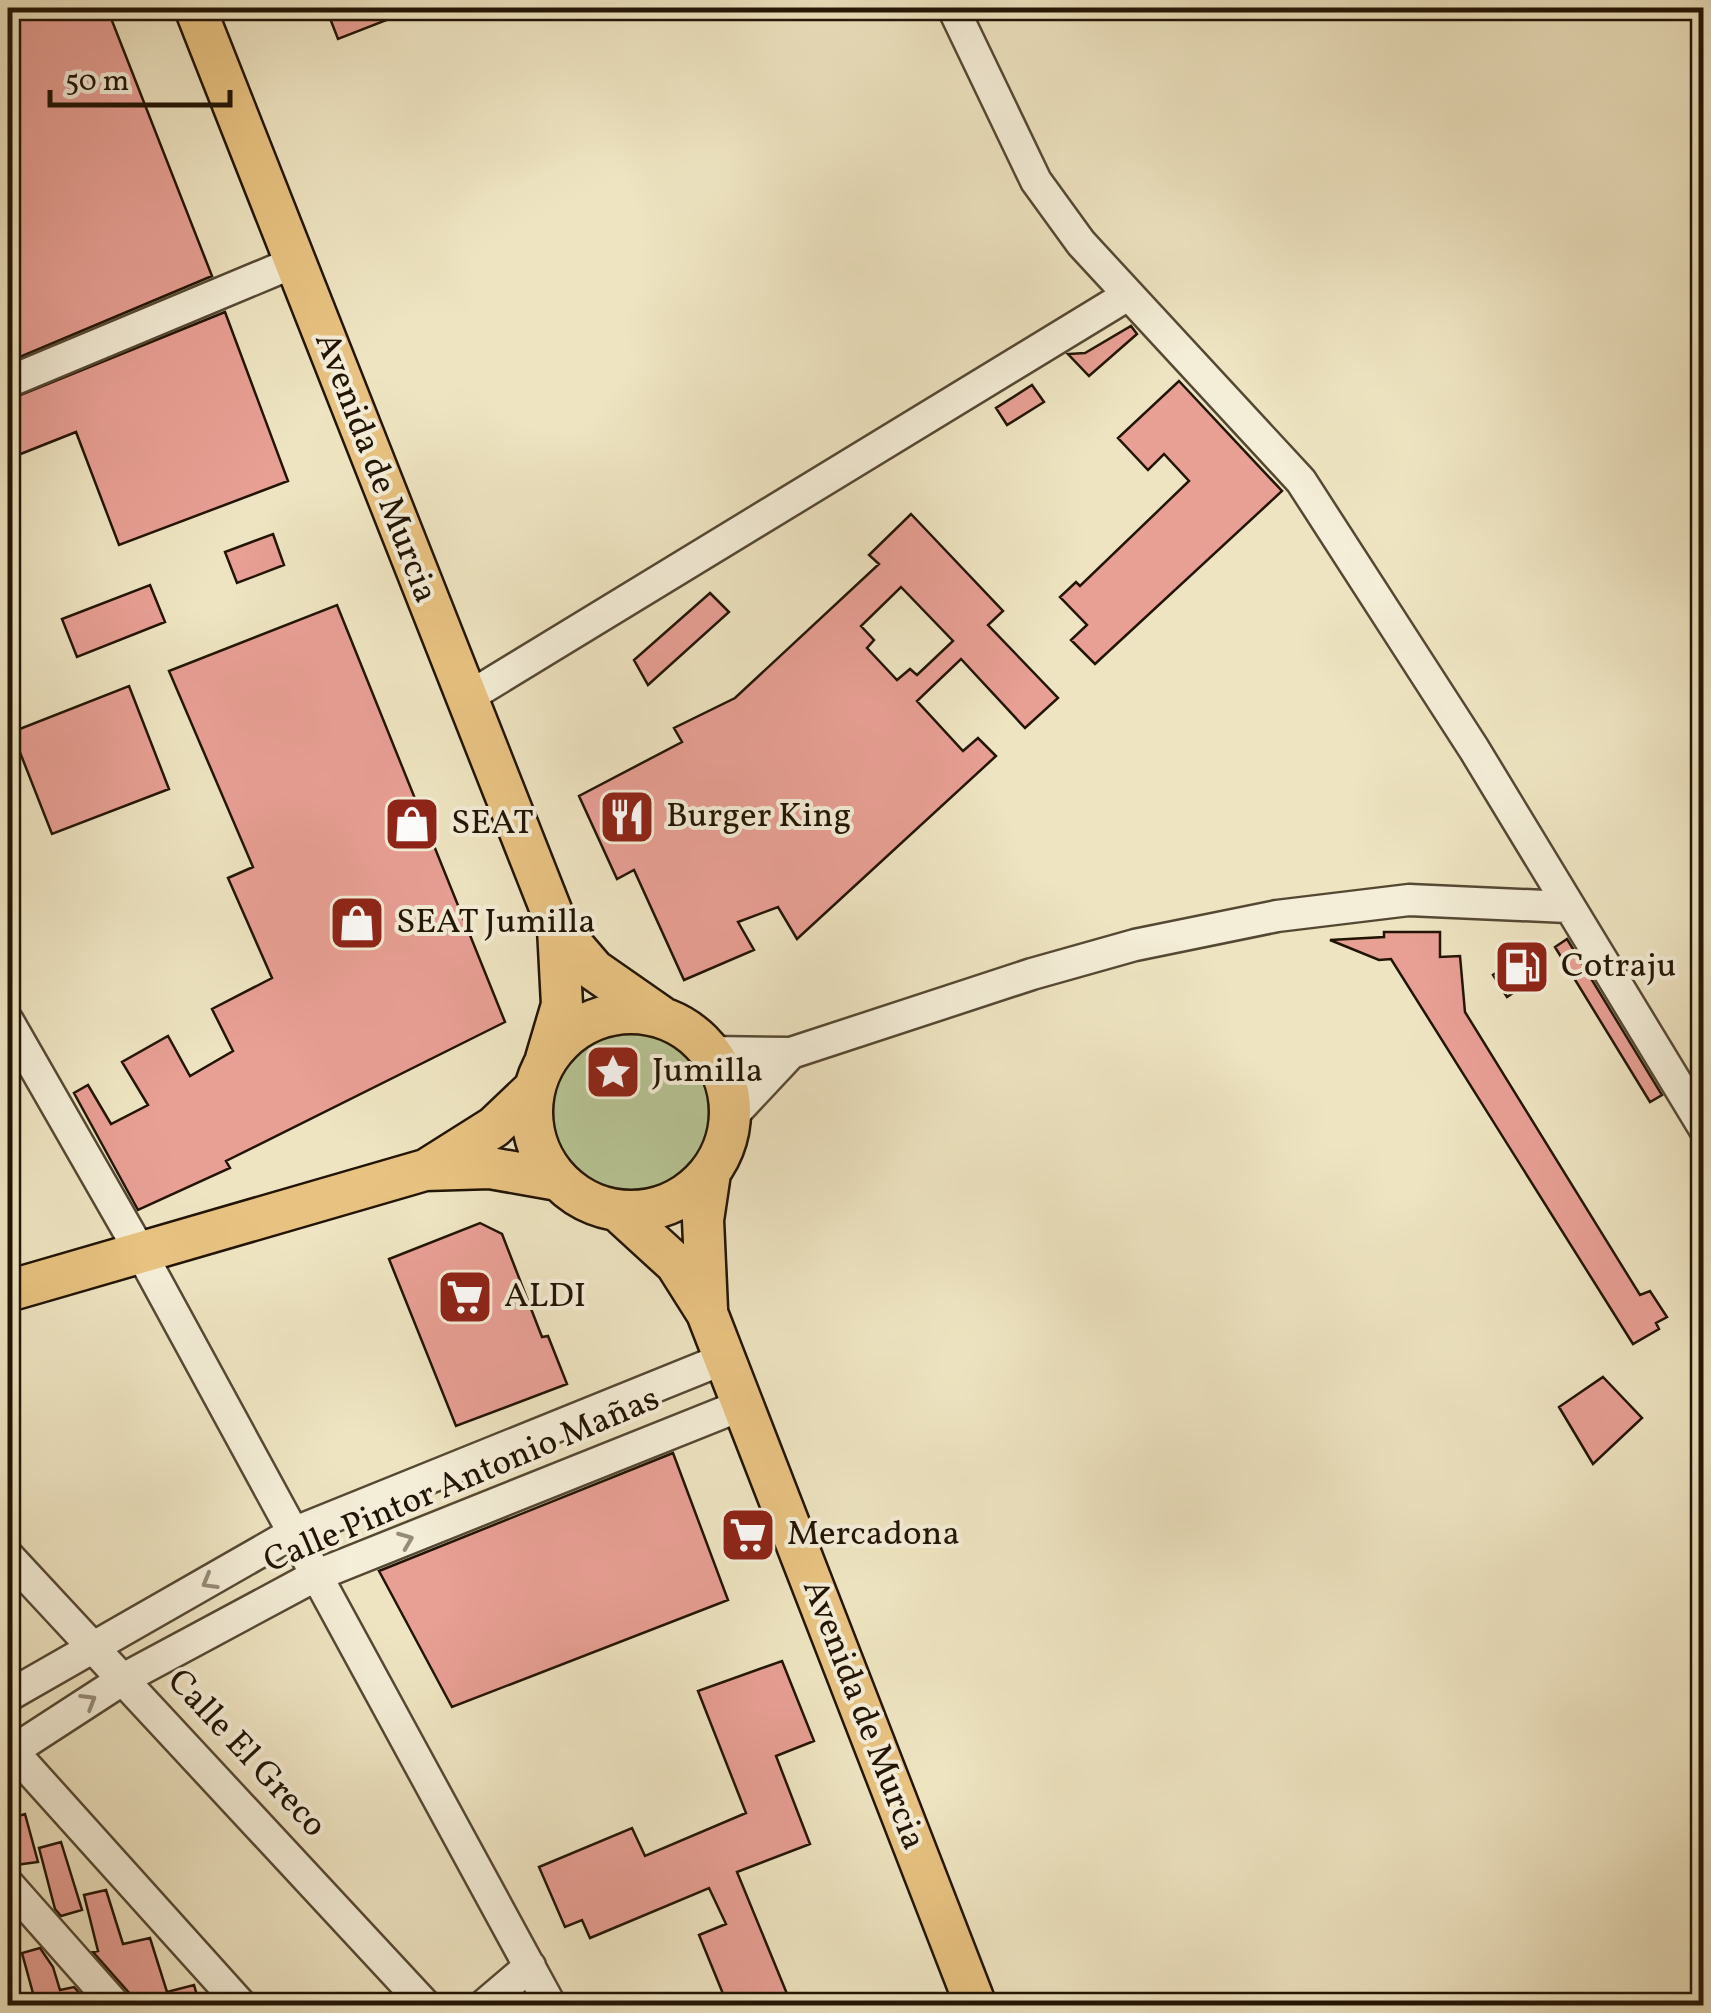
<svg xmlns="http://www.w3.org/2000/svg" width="1711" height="2013" font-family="Vollkorn,serif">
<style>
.green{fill:#b7c494;stroke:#6c6c4c;stroke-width:2.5}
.building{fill:#e89f94;stroke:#221404;stroke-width:2.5;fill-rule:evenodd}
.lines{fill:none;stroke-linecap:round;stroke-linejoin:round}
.minor-casing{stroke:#554833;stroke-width:35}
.major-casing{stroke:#221404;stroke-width:45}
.minor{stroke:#f4edd7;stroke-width:30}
.major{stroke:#e7c280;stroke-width:40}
.oneway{stroke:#968b78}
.labels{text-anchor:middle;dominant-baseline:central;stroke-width:8;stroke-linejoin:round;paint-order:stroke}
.street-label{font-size:35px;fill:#221404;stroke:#f4edd7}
.poi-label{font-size:35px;fill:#221404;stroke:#f4edd7;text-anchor:start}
</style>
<rect width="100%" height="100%" fill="#eee4c1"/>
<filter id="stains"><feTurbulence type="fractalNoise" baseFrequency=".002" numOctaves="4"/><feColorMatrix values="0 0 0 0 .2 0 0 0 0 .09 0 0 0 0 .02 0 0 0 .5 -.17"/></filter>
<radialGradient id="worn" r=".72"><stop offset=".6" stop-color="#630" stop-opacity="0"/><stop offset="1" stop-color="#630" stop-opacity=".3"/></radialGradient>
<path class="green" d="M550 1111a81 81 0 1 1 162 0a81 81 0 1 1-162 0Z"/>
<path class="building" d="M8 8H107L212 276 8 362Z
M326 8H415V9L338 39Z
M225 312 288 481 119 545 76 432 18 455 8 427V400Z
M1131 326 1137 334 1089 376 1068 354 1085 353Z
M1179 381 1282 491 1095 664 1071 640 1087 625 1060 597 1076 582 1080 586 1189 481 1164 454 1148 470 1118 438Z
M1032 385 1044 402 1007 425 996 408Z
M911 514 1003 611 988 625 1058 698 1025 728 961 659 917 701 963 751 978 738 996 756 797 939 778 907 738 922 754 950 684 980 634 870 617 879 579 796 682 742 674 728 735 698 879 564 869 555ZM901 587 953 641 917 675 910 669 897 680 867 648 874 640 861 626Z
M273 534 284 565 237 583 225 552Z
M150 585 165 622 77 657 62 619Z
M710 593 729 612 648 685 634 660Z
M337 605 505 1022 226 1161 230 1168 138 1210 74 1093 88 1085 111 1124 148 1105 122 1062 168 1036 190 1076 233 1051 212 1009 272 978 228 878 253 867 169 671Z
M129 686 169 789 52 834 12 732Z
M1384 932H1440V957L1460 956 1465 1012 1640 1295 1650 1291 1667 1317 1656 1323 1659 1329 1633 1344 1391 959 1379 960 1330 940 1384 937Z
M1567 939 1662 1095 1650 1102 1555 947Z
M1529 952 1543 973 1507 997 1493 975Z
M480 1223 502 1234 542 1337 548 1336 567 1384 456 1426 389 1259Z
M1603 1377 1642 1418 1593 1464 1559 1407Z
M673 1453 728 1600 452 1707 379 1571Z
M782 1661 814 1741 776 1756 810 1844 737 1872 792 2006H728L699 1935 726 1924 709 1888 590 1938 582 1920 565 1927 539 1867 632 1828 645 1856 746 1813 698 1691Z
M25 1814 38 1862 8 1866V1819Z
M61 1842 82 1910 61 1916 55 1909 39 1848Z
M106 1890 123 1944 150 1938 167 1992 194 1985 200 2006H134L130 1994 93 1952 98 1951 84 1895Z
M40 1948 53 1967 60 1990 74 1987 91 2006H29L28 1998 34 1997 22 1953Z"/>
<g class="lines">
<g class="minor-casing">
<path id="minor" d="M953 8 1036 181 1081 243 1301 481 1474 749 1704 1128
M8 382 295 262
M465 699 1128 295
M8 1021 141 1253 551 2006
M711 1052 791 1053 1032 974 1135 945 1277 916 1409 900 1567 907
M732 1116 791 1053
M8 1556 426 2006
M8 1696 293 1533 726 1358
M8 1746 242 2006
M8 1754 125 1678 315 1576 742 1405
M8 1884 116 2006
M483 2006 530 1966"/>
</g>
<g class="major-casing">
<path id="major" d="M195 8 558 928 562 1005 546 1059
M558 928 594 970 660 1016
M532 1112a99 99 0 1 1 198 0a99 99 0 1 1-198 0Z
M429 1168 494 1127 534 1089
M618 1211 676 1264 707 1313 976 2006
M8 1291 425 1170 490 1168 558 1180
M707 1309 703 1220 710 1173"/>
</g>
<use href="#minor" class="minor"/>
<use href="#major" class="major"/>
</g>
<defs><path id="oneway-chevron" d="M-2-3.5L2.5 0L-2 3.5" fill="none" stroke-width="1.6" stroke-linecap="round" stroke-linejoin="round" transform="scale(2.5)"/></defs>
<g class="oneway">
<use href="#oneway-chevron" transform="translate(406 1540) rotate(-22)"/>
<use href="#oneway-chevron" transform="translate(209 1582) rotate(150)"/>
<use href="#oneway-chevron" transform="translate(89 1701) rotate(-31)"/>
</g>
<defs>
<g id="restaurant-square" transform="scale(2.875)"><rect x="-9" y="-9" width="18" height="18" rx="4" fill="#8f2418" stroke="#f4edd7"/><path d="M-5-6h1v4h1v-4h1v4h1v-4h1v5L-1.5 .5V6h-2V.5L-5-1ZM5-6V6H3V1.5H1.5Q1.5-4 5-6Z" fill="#fff"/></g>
<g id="shop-square" transform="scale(2.875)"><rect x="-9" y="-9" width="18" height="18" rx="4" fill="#8f2418" stroke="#f4edd7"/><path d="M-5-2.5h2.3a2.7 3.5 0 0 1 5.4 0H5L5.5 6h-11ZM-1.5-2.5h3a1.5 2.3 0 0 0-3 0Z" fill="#fff"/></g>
<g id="fuel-square" transform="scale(2.875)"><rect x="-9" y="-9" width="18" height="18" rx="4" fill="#8f2418" stroke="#f4edd7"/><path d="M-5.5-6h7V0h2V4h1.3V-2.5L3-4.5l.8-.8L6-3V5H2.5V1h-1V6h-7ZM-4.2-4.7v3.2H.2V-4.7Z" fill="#fff"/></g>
<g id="sight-square" transform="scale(2.875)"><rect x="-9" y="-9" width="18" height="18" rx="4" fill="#8f2418" stroke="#f4edd7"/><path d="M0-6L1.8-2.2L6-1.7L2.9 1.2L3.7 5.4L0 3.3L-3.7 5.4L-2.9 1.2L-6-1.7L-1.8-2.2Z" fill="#fff"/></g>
<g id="supermarket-square" transform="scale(2.875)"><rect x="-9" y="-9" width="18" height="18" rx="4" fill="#8f2418" stroke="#f4edd7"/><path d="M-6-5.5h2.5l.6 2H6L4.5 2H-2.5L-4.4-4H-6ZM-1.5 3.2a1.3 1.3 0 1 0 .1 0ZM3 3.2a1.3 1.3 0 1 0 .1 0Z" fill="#fff"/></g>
</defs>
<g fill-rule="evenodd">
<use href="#restaurant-square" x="627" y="817"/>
<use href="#shop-square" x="412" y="824"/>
<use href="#shop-square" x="357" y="923"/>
<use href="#fuel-square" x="1522" y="967"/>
<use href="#sight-square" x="613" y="1072"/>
<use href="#supermarket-square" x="465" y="1297"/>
<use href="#supermarket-square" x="748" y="1535"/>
</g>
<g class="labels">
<g class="street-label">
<text transform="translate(375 468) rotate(69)">Avenida de Murcia</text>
<text transform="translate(462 1481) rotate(-23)">Calle Pintor Antonio Mañas</text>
<text transform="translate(863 1715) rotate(69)">Avenida de Murcia</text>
<text transform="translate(246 1754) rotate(47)">Calle El Greco</text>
</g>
<g class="poi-label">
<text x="666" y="817">Burger King</text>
<text x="451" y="824">SEAT</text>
<text x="396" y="923">SEAT Jumilla</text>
<text x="1561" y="967">Cotraju</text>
<text x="652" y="1072">Jumilla</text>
<text x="504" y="1297">ALDI</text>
<text x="787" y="1535">Mercadona</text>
</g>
</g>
<rect width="1711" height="2013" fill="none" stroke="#eee4c1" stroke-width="40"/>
<rect x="10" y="10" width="1691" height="1993" fill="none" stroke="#221404" stroke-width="5"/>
<rect x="20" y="20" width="1671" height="1973" fill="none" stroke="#221404" stroke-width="2.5"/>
<path d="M50 90v15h180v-15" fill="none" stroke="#221404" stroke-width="5"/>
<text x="65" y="90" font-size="30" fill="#221404" stroke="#f4edd7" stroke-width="8" paint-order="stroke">50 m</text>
<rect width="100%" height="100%" filter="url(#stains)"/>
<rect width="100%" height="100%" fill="url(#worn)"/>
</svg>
